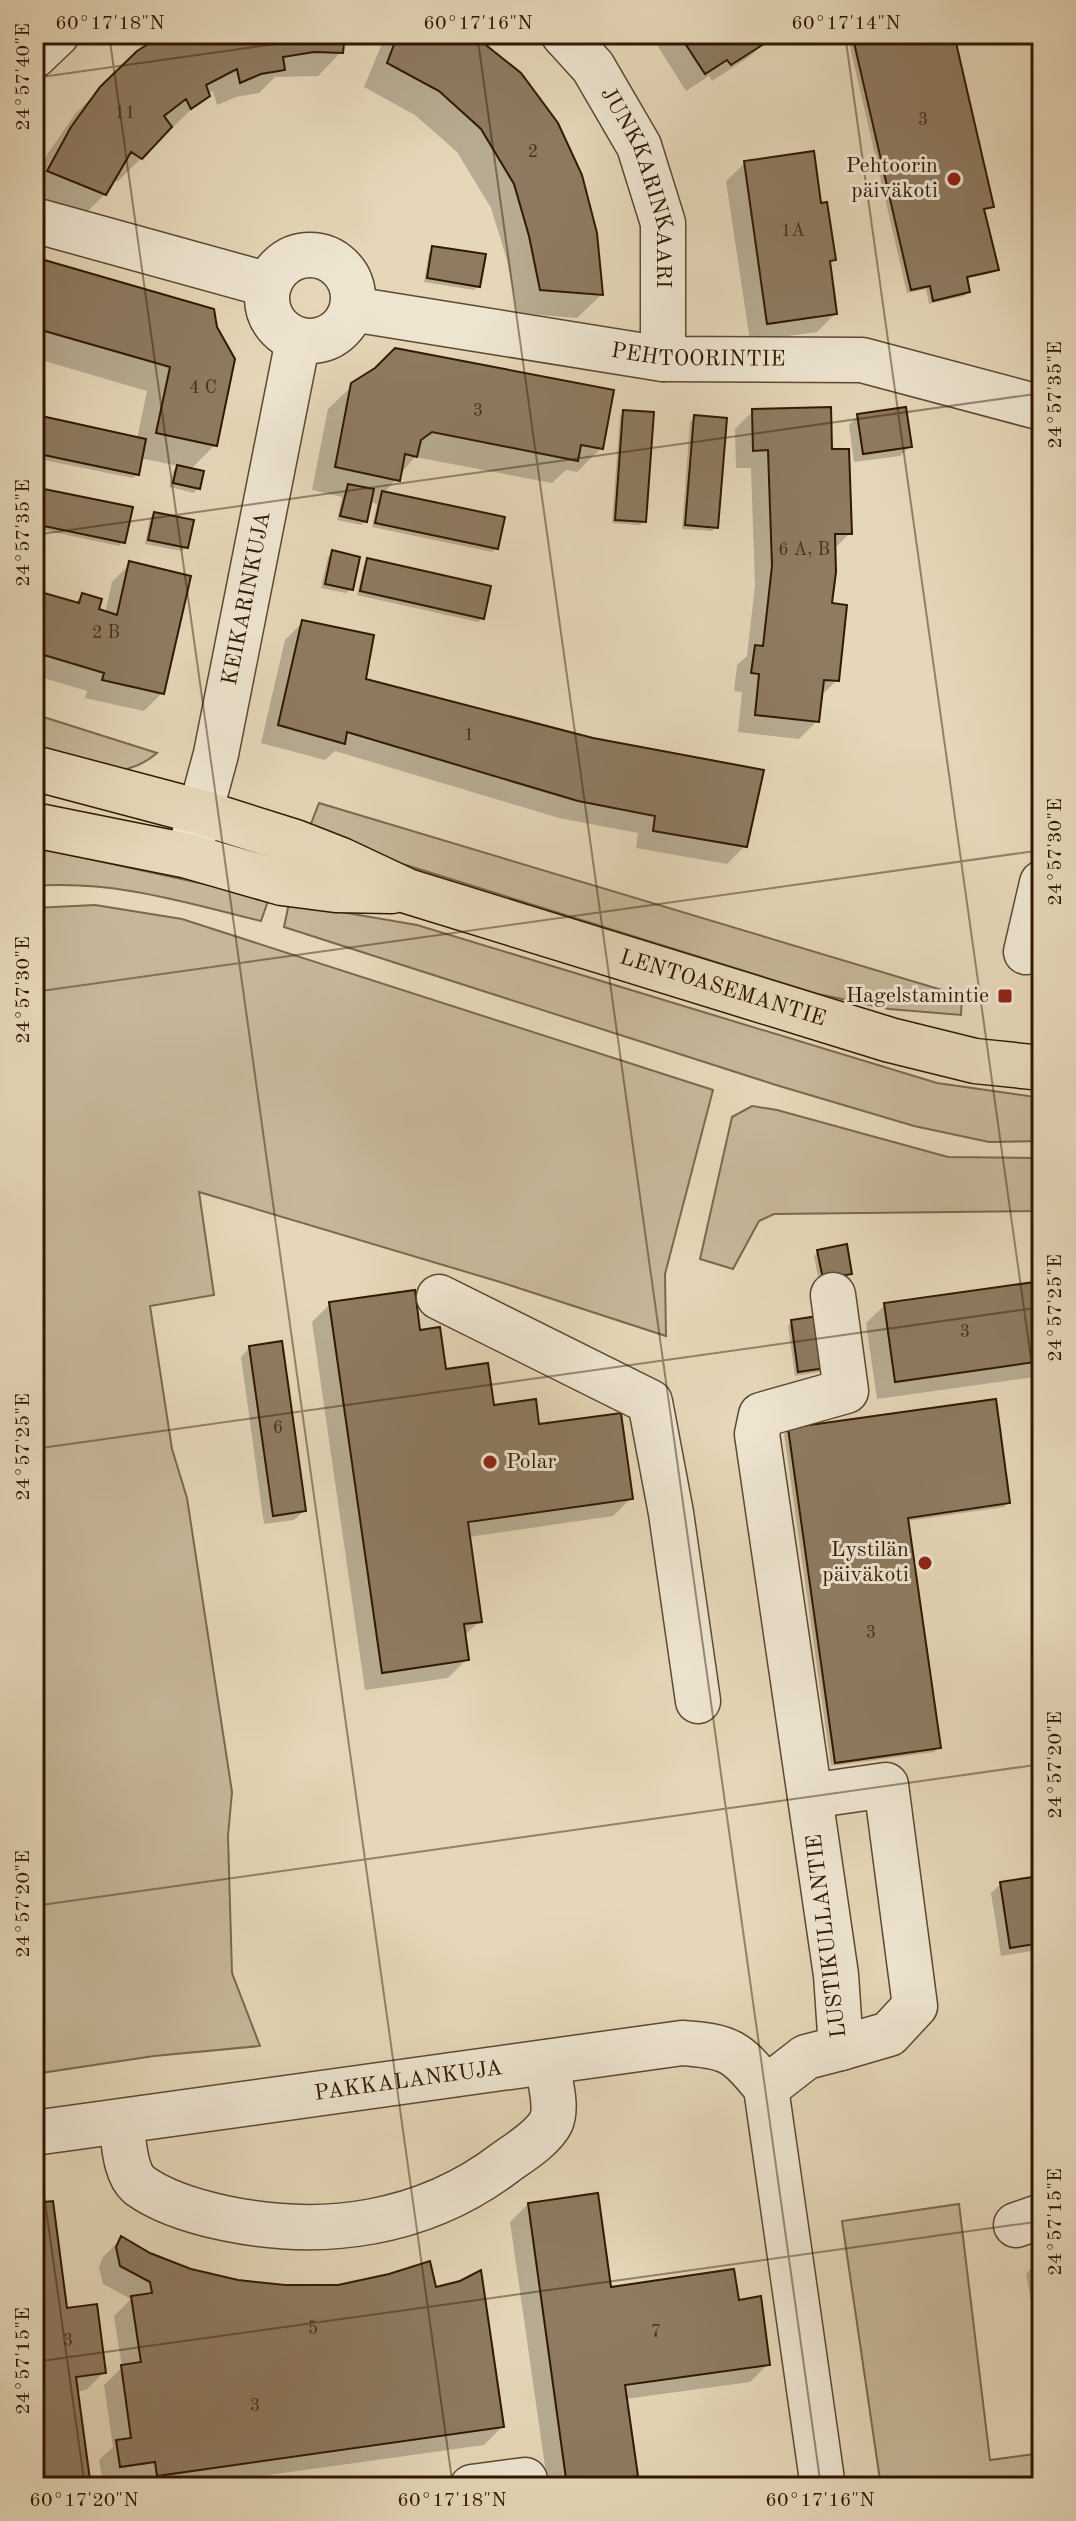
<svg xmlns="http://www.w3.org/2000/svg" width="1076" height="2521" font-family="'Old Standard TT',serif">
<style>
.green{fill:#c6b799;stroke:#7b684e;stroke-width:2}
.shadow{fill:#0003}
.building{fill:#8e7b61;stroke:#301802;stroke-width:2}
.lines{fill:none;stroke-linecap:round;stroke-linejoin:round}
.minor-casing{stroke:#5d4830;stroke-width:47}
.major-casing{stroke:#301802;stroke-width:47}
.minor{stroke:#eee5d1;stroke-width:44}
.major{stroke:#e5d7b8;stroke-width:44}
.ticks{fill:none;stroke:#301802;stroke-width:2;stroke-opacity:0.45}
.poi-dot{fill:#8f2418;stroke:#eee5d1;stroke-width:3}
.labels{text-anchor:middle;dominant-baseline:central;stroke-width:6;stroke-linejoin:round;paint-order:stroke}
.number-label{font-size:18px;fill:#48311a}
.poi-label{font-size:22px;fill:#301802;stroke:#eee5d1;text-anchor:end}
.street-label{font-size:22px;fill:#301802;stroke:#eee5d1}
.neatline{fill:none;stroke:#301802;stroke-width:3}
.ticks-label{font-size:20px;text-anchor:middle;fill:#301802}
</style>
<rect width="100%" height="100%" fill="#e5d7b8"/>
<filter id="stains"><feTurbulence type="fractalNoise" baseFrequency=".0025" numOctaves="4"/><feColorMatrix values="0 0 0 0 .2 0 0 0 0 .09 0 0 0 0 .02 0 0 0 .5 -.17"/></filter>
<radialGradient id="worn" r=".72"><stop offset=".6" stop-color="#630" stop-opacity="0"/><stop offset="1" stop-color="#630" stop-opacity=".3"/></radialGradient>
<path class="green" d="M34 714 157 753C118 787 76 764 34 751Z
M319 803 962 996 961 1015 889 1009 818 994 307 834Z
M34 847 269 898 261 921C184 902 114 880 34 886Z
M289 903 417 925 937 1083 1042 1098V1141L989 1142 914 1126 776 1085 284 927Z
M95 905 182 919 713 1090 665 1274 666 1336 500 1282 199 1192 214 1295 150 1306 172 1449 187 1498 232 1792 228 1836 232 1973 260 2046 154 2056 34 2074V908Z
M752 1106 777 1110 948 1157 1042 1158V1211L774 1214 759 1221 733 1269 700 1259 732 1117Z
M959 2204 990 2460 1042 2453V2487H881L842 2221Z"/>
<path class="shadow" d="M167 34H343L341 52 318 76 275 77 259 93 236 97 217 105 213 91 207 94 117 182 113 179 105 194 81 218 34 198V179L48 153 76 113 101 89Z
M386 34H468L601 295 577 318 517 313 507 260 491 208 457 152 415 115 364 87Z
M656 34H775L749 57 712 81 709 76 686 91 652 37Z
M847 34H952L992 206 983 211 997 269 992 273 965 279 968 292 964 296 929 304 926 289 907 293Z
M1042 158V189L1030 185 1037 162Z
M745 163 819 205 834 259 828 264 835 314 817 332 750 341 726 181Z
M433 248 478 286 474 290 424 282 429 253Z
M34 259 213 311 215 445 190 470 198 488 194 493 169 487 173 471 178 466 140 458 137 474 133 478 34 458V421L37 418 137 439 147 391 34 358Z
M353 385 601 448 577 472 566 470 552 483 415 457 384 493 496 548 492 552 372 527 377 504 370 502 366 521 361 525 337 520 342 497 312 490 328 409Z
M753 411 831 451 850 533 834 549 830 605 837 680 820 697 817 721 799 739 738 732 742 692 734 691 737 665 747 656 755 585 751 468H736L735 429Z
M624 412 644 521 640 525 612 523 620 416Z
M858 416 910 446 900 456 854 462 849 425Z
M695 417 716 527 712 531 682 529 690 422Z
M34 489 123 542 119 546 34 528Z
M155 514 186 547 182 551 145 544 150 518Z
M332 553 351 589 346 593 321 588 328 557Z
M368 560 482 618 478 622 357 595 364 565Z
M130 564 162 693 144 711 85 698 87 691 34 675V592L74 604 82 595 96 611 105 613 112 582Z
M303 622 363 680 745 846 727 864 636 848 638 833 559 818 335 751 325 760 261 743 285 640Z
M818 1252 849 1273 845 1278 819 1283 814 1256Z
M1042 1283V1376L877 1399 866 1323 885 1305Z
M330 1304 418 1332 444 1371 493 1407 538 1427 631 1498 613 1516 468 1537 480 1621 463 1637 466 1660 448 1678 365 1690 312 1322Z
M792 1322 824 1368 819 1372 795 1376 788 1326Z
M250 1347 304 1511 294 1520 264 1524 241 1357Z
M789 1430 1008 1503 1004 1507 907 1521 939 1747 934 1752 831 1766 784 1434Z
M1038 1878 1042 1901V1947L1038 1950 1001 1956 991 1893 1001 1884Z
M528 2204 609 2289 737 2302 768 2364 750 2382 625 2399 635 2475 624 2487H548L510 2222Z
M34 2205 66 2310 104 2372 86 2390 76 2392 89 2487H34Z
M121 2239 149 2254 190 2271 238 2282 285 2287 435 2290 502 2427 484 2445 182 2487H139L138 2479 103 2484 99 2460 113 2447 104 2385 122 2367 114 2316 131 2299 103 2284 99 2267 103 2257Z
M1042 2263V2355H1041L1026 2274 1036 2264Z"/>
<path class="building" d="M164 34H345L343 53 314 52 283 57 285 70 261 74 240 83 237 69 206 85 210 96 191 109 186 99 164 116 172 127 142 159 131 152 106 195 47 171 71 127 100 87 137 51Z
M398 34H472L521 73 558 123 582 175 597 233 603 295 540 290 529 236 514 184 481 129 439 91 387 63Z
M679 34H768L770 40 731 65 727 60 705 74Z
M852 34H954L994 207 984 209 999 270 967 277 970 292 933 301 930 286 911 290Z
M814 151 821 203 827 202 836 260 830 261 837 314 767 324 744 161Z
M432 246 486 254 480 287 427 278Z
M34 257 214 309 217 327 235 359 217 446 156 433 170 367 34 328Z
M395 348 614 390 603 449 581 445 578 461 432 432 421 440 417 457 405 454 400 481 335 467 351 383 375 368Z
M831 407 832 449H849L852 534H835L836 572 832 603 847 605 839 681 824 680 819 722 755 715 759 674 751 673 755 645 763 646 772 566 768 450 753 451 752 409Z
M906 407 912 447 863 454 857 414Z
M623 410 654 412 646 522 615 520Z
M37 415 146 439 139 475 34 453Z
M694 415 727 418 718 528 685 525Z
M177 465 204 471 200 489 173 483Z
M348 484 374 489 367 522 340 516Z
M34 487 133 507 125 543 34 524Z
M382 491 505 517 498 549 375 523Z
M154 512 194 520 188 548 148 540Z
M332 550 360 557 353 590 325 584Z
M367 558 491 586 484 619 360 591Z
M129 561 191 576 164 694 102 680 104 673 34 652V590L79 603 82 593 102 599 99 609 117 615Z
M302 620 374 635 366 679 593 738 764 770 747 847 653 831 655 816 578 801 347 732 345 744 278 725Z
M847 1244 852 1274 823 1279 817 1250Z
M1042 1281V1361L895 1382 884 1303Z
M415 1290 420 1330 440 1327 446 1369 488 1363 494 1405 536 1399 539 1424 621 1413 633 1499 468 1522 482 1622 464 1624 469 1660 382 1673 329 1302Z
M818 1316 826 1368 798 1372 791 1320Z
M282 1341 306 1511 273 1516 249 1346Z
M996 1399 1010 1503 908 1518 941 1748 835 1763 788 1428Z
M1040 1876 1042 1943 1010 1948 1000 1882Z
M598 2193 611 2287 734 2269 739 2300 761 2296 770 2365 625 2385 638 2476 567 2486 528 2203Z
M53 2201 67 2308 97 2304 106 2373 76 2377 91 2487H34V2203Z
M121 2236 150 2253 191 2269 238 2280 285 2285H338L389 2274 430 2261 436 2287 460 2281 481 2270 504 2427 157 2476 155 2462 120 2467 116 2440 131 2438 121 2365 141 2362 131 2296 152 2293 150 2282 120 2266 116 2247Z"/>
<g class="lines">
<g class="minor-casing">
<g id="minor">
<path id="s1" d="M563 34 593 67 639 146 663 223V359"/>
<path d="M34 56 57 34"/>
<path d="M34 220 269 285"/>
<circle cx="310" cy="298" r="43"/>
<path id="s2" d="M352 309 663 359 862 360 1042 408"/>
<path id="s3" d="M190 850 216 754 298 340"/>
<path d="M1026 952 1042 883"/>
<path d="M439 1297 650 1402 671 1513 698 1701"/>
<path d="M810 1796 886 1785 915 2006 889 2034 841 2048"/>
<path d="M766 2088 806 2057 841 2048 836 1975 757 1434 761 1415 846 1391 833 1295"/>
<path d="M121 2122C124 2140 124 2172 139 2185 162 2202 196 2212 224 2218 323 2239 424 2225 506 2162 520 2152 543 2138 551 2122 558 2106 549 2079 547 2062"/>
<path id="s4" d="M34 2133 682 2043C729 2046 737 2051 766 2088L823 2487"/>
<path d="M1016 2225 1042 2216"/>
<path d="M472 2487 525 2480"/>
</g>
</g>
<g class="major-casing">
<g id="major">
<path id="s5" d="M34 768 200 812 295 842 341 860 407 891 890 1040 975 1061 1042 1068"/>
<path d="M34 825 188 856 282 883 336 890 392 891"/>
</g>
</g>
<use href="#minor" class="minor"/>
<use href="#major" class="major"/>
</g>
<path class="ticks" d="M109 34 453 2487M477 34 821 2487M845 34 1042 1437M34 78 347 34M34 535 1042 393M34 992 1042 850M34 1449 1042 1307M34 1906 1042 1764M34 2123 85 2487M34 2362 1042 2221"/>
<g class="poi-dot">
<circle cx="954" cy="179" r="8"/>
<rect x="997" y="988" width="16" height="16" rx="4"/>
<circle cx="490" cy="1462" r="8"/>
<circle cx="925" cy="1563" r="8"/>
</g>
<g class="labels">
<g class="number-label">
<text x="125" y="113">11</text>
<text x="923" y="120">3</text>
<text x="533" y="152">2</text>
<text x="793" y="231">1A</text>
<text x="203" y="388">4 C</text>
<text x="478" y="411">3</text>
<text x="804" y="550">6 A, B</text>
<text x="106" y="633">2 B</text>
<text x="469" y="735">1</text>
<text x="965" y="1332">3</text>
<text x="278" y="1428">6</text>
<text x="871" y="1633">3</text>
<text x="313" y="2329">5</text>
<text x="656" y="2332">7</text>
<text x="68" y="2341">3</text>
<text x="255" y="2406">3</text>
</g>
<g class="poi-label">
<text x="938" y="166">Pehtoorin<tspan x="938" dy="25">päiväkoti</tspan></text>
<text x="989" y="996">Hagelstamintie</text>
<text x="506" y="1462" text-anchor="start">Polar</text>
<text x="909" y="1550">Lystilän<tspan x="909" dy="25">päiväkoti</tspan></text>
</g>
<g class="street-label">
<text stroke="none"><textPath href="#s1" startOffset="176">JUNKKARINKAARI</textPath></text>
<text stroke="none"><textPath href="#s2" startOffset="350">PEHTOORINTIE</textPath></text>
<text stroke="none"><textPath href="#s3" startOffset="258">KEIKARINKUJA</textPath></text>
<text stroke="none"><textPath href="#s5" startOffset="724">LENTOASEMANTIE</textPath></text>
<text transform="translate(827 1936) rotate(-97)">LUSTIKULLANTIE</text>
<text stroke="none"><textPath href="#s4" startOffset="378">PAKKALANKUJA</textPath></text>
</g>
</g>
<rect width="1076" height="2521" fill="none" stroke="#e5d7b8" stroke-width="88"/>
<rect x="44" y="44" width="988" height="2433" class="neatline"/>
<g class="ticks-label">
<text x="110" y="29">60°17'18"N</text>
<text x="478" y="29">60°17'16"N</text>
<text x="846" y="29">60°17'14"N</text>
<text transform="translate(22 77) rotate(-90)" y="7">24°57'40"E</text>
<text transform="translate(1054 395) rotate(-90)" y="7">24°57'35"E</text>
<text transform="translate(22 533) rotate(-90)" y="7">24°57'35"E</text>
<text transform="translate(1054 852) rotate(-90)" y="7">24°57'30"E</text>
<text transform="translate(22 990) rotate(-90)" y="7">24°57'30"E</text>
<text transform="translate(1054 1308) rotate(-90)" y="7">24°57'25"E</text>
<text transform="translate(22 1447) rotate(-90)" y="7">24°57'25"E</text>
<text transform="translate(1054 1765) rotate(-90)" y="7">24°57'20"E</text>
<text transform="translate(22 1904) rotate(-90)" y="7">24°57'20"E</text>
<text transform="translate(1054 2222) rotate(-90)" y="7">24°57'15"E</text>
<text transform="translate(22 2361) rotate(-90)" y="7">24°57'15"E</text>
<text x="84" y="2506">60°17'20"N</text>
<text x="452" y="2506">60°17'18"N</text>
<text x="820" y="2506">60°17'16"N</text>
</g>
<rect width="100%" height="100%" filter="url(#stains)"/>
<rect width="100%" height="100%" fill="url(#worn)"/>
</svg>
